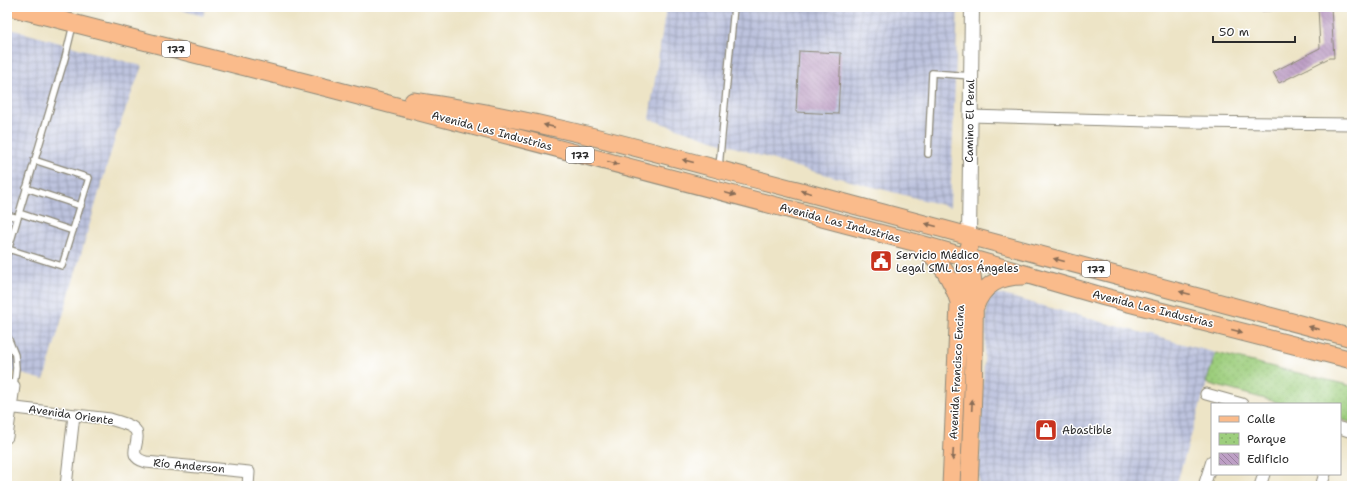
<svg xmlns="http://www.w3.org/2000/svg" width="1359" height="493" font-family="'Shantell Sans',sans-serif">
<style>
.industrial{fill:url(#industrial-grid)}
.park{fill:url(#park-dots);stroke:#647c54}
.building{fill:url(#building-back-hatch)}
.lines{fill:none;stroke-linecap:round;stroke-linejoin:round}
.service-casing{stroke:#8c8878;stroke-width:8}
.minor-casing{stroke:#8c8878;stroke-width:13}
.tertiary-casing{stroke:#8c8878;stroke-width:16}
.primary-casing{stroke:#8c8878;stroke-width:19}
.service{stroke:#fff;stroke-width:5.5}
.minor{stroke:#fff;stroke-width:11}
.tertiary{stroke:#fff;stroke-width:14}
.primary{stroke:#fabb8b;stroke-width:17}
.oneway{fill:#886c56}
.labels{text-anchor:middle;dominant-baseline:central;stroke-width:3;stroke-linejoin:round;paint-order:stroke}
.shield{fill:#fff;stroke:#6b6b6b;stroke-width:1}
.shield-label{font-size:10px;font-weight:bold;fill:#2b2b2b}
.street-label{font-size:11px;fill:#2b2b2b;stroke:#fff}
.poi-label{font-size:11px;fill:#2b2b2b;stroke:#fff;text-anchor:start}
</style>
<defs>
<pattern id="industrial-grid" width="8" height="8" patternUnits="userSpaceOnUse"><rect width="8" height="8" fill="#bdc3de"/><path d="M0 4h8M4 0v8" fill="none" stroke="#9a9fb4"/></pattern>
<pattern id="park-dots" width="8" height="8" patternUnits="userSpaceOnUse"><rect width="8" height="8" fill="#9dce7d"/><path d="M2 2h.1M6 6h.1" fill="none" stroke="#87b16c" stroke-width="1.8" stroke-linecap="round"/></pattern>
<pattern id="building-back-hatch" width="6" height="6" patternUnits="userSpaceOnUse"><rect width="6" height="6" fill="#bd9fc5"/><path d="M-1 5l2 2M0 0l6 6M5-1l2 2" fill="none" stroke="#9a82a0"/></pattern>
</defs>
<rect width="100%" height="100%" fill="#fff"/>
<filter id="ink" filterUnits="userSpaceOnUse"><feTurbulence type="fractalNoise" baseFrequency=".025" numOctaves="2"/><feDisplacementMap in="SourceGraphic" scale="8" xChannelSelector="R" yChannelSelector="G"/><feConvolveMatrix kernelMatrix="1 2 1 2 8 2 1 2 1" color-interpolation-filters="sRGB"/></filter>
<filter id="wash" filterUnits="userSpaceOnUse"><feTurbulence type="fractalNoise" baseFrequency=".012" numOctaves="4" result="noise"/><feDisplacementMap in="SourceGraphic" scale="16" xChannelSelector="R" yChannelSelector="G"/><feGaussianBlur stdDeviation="0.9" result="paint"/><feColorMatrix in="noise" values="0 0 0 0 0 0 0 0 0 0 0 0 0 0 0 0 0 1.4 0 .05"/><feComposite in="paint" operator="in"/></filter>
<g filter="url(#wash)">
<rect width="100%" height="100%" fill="#ede4c6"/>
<path class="industrial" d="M170 7H206L203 16Z
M666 7H958L950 207 789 165 649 119Z
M7 28 142 66 116 135 44 380 7 370Z
M996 293 1216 353 1176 486H978L987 302Z"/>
<path class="park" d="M1216 353 1352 386V423L1340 419V404H1284L1206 383Z"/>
<g id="blocks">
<path class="building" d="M1261 7H1311V9L1261 11Z
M1318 7H1331L1334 58H1329L1279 83 1273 72 1320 48Z
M799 51 841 53 838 114 796 112Z"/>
</g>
</g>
<g filter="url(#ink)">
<use href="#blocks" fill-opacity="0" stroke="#8c8878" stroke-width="1"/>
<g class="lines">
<g class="service-casing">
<path id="service" d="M928 154 932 73 971 76
M719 167 734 7
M26 188 81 206
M19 213 73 231
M7 215 18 218
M8 249 62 266 89 178 34 160
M7 254 65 58 73 25
M7 335 15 355 16 368 14 386"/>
</g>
<g class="minor-casing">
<path id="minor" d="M970 116 1188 122 1352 124
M7 385 14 386 7 437
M1206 394 1242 404
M7 407 110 419C116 421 133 425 136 431 142 443 124 456 146 462L249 472 248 486
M1340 428 1352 432
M66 486 74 415
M1204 486 1212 461
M1260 486 1264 474
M1321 486 1325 474"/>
</g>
<g class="tertiary-casing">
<path id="tertiary" d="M969 235 972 7"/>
</g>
<g class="primary-casing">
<path id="primary" d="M10 7 328 88 917 243 1105 297 1352 360
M413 101C543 119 670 157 797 190 982 239 1167 288 1352 338
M921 246C940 260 952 279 959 302
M975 307C983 284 1000 276 1023 276
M951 486 959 304C962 285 968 266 969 247
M969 486C971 437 974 388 974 340 974 312 976 291 970 264"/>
</g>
<use href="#service" class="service"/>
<use href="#minor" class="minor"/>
<use href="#tertiary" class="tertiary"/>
<use href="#primary" class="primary"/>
</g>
<defs><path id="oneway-solid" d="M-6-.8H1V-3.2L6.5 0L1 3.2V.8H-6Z"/></defs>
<g class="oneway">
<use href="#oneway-solid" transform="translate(549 126) rotate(-167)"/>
<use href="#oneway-solid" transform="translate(688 161) rotate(-166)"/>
<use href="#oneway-solid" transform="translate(613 163) rotate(15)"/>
<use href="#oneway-solid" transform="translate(806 192) rotate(-165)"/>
<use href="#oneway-solid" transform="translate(730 194) rotate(15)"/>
<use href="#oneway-solid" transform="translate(931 225) rotate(-165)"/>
<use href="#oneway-solid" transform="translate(1059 260) rotate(-165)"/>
<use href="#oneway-solid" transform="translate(1185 293) rotate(-165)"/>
<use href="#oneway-solid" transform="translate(1314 328) rotate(-165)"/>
<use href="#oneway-solid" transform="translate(1237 331) rotate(14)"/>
<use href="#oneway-solid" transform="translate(972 405) rotate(-87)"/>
<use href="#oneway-solid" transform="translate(953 455) rotate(93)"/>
</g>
</g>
<defs>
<g id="civic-square" transform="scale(1.15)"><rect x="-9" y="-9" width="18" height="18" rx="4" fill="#c8321e" stroke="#fff"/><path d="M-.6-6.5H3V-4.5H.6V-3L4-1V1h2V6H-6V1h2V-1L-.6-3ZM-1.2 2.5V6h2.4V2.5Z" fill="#fff"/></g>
<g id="shop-square" transform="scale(1.15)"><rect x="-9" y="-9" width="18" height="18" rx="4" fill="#c8321e" stroke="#fff"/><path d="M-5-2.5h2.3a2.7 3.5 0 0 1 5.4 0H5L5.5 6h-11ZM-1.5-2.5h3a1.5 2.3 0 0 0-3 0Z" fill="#fff"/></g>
</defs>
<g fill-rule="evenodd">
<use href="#civic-square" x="881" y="261"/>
<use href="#shop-square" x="1046" y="430"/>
</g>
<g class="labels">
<g class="shield">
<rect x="162" y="41" width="28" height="16" rx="3"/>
<rect x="566" y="147" width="28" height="16" rx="3"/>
<rect x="1082" y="261" width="28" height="16" rx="3"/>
</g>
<g class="shield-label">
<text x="176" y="49">177</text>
<text x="580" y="155">177</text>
<text x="1096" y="269">177</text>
</g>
<g class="street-label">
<text transform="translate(970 121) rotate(-89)">Camino El Peral</text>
<text transform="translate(492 131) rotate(15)">Avenida Las Industrias</text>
<text transform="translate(840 223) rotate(15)">Avenida Las Industrias</text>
<text transform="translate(1153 309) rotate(14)">Avenida Las Industrias</text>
<text transform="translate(957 372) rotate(-87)">Avenida Francisco Encina</text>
<text transform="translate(71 415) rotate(8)">Avenida Oriente</text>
<text transform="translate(189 466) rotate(5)">Río Anderson</text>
</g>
<g class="poi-label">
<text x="896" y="255">Servicio Médico<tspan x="896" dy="13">Legal SML Los Ángeles</tspan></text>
<text x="1062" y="430">Abastible</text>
</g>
</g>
<rect width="1359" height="493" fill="none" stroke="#fff" stroke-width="24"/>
<rect x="1211" y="403" width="130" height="72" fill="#ffffff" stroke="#aaaaaa"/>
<rect x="1219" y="416" width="20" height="6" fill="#fabb8b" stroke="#aaaaaa"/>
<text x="1247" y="423" font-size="12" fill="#2b2b2b">Calle</text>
<rect x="1219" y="433" width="20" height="12" fill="url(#park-dots)" stroke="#aaaaaa"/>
<text x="1247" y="443" font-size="12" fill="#2b2b2b">Parque</text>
<rect x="1219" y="453" width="20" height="12" fill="url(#building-back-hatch)" stroke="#aaaaaa"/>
<text x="1247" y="463" font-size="12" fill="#2b2b2b">Edificio</text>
<path d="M1213 36v6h82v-6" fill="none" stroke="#2b2b2b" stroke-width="2"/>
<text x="1219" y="36" font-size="12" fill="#2b2b2b" stroke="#ffffff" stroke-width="3" paint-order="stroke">50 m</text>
</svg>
